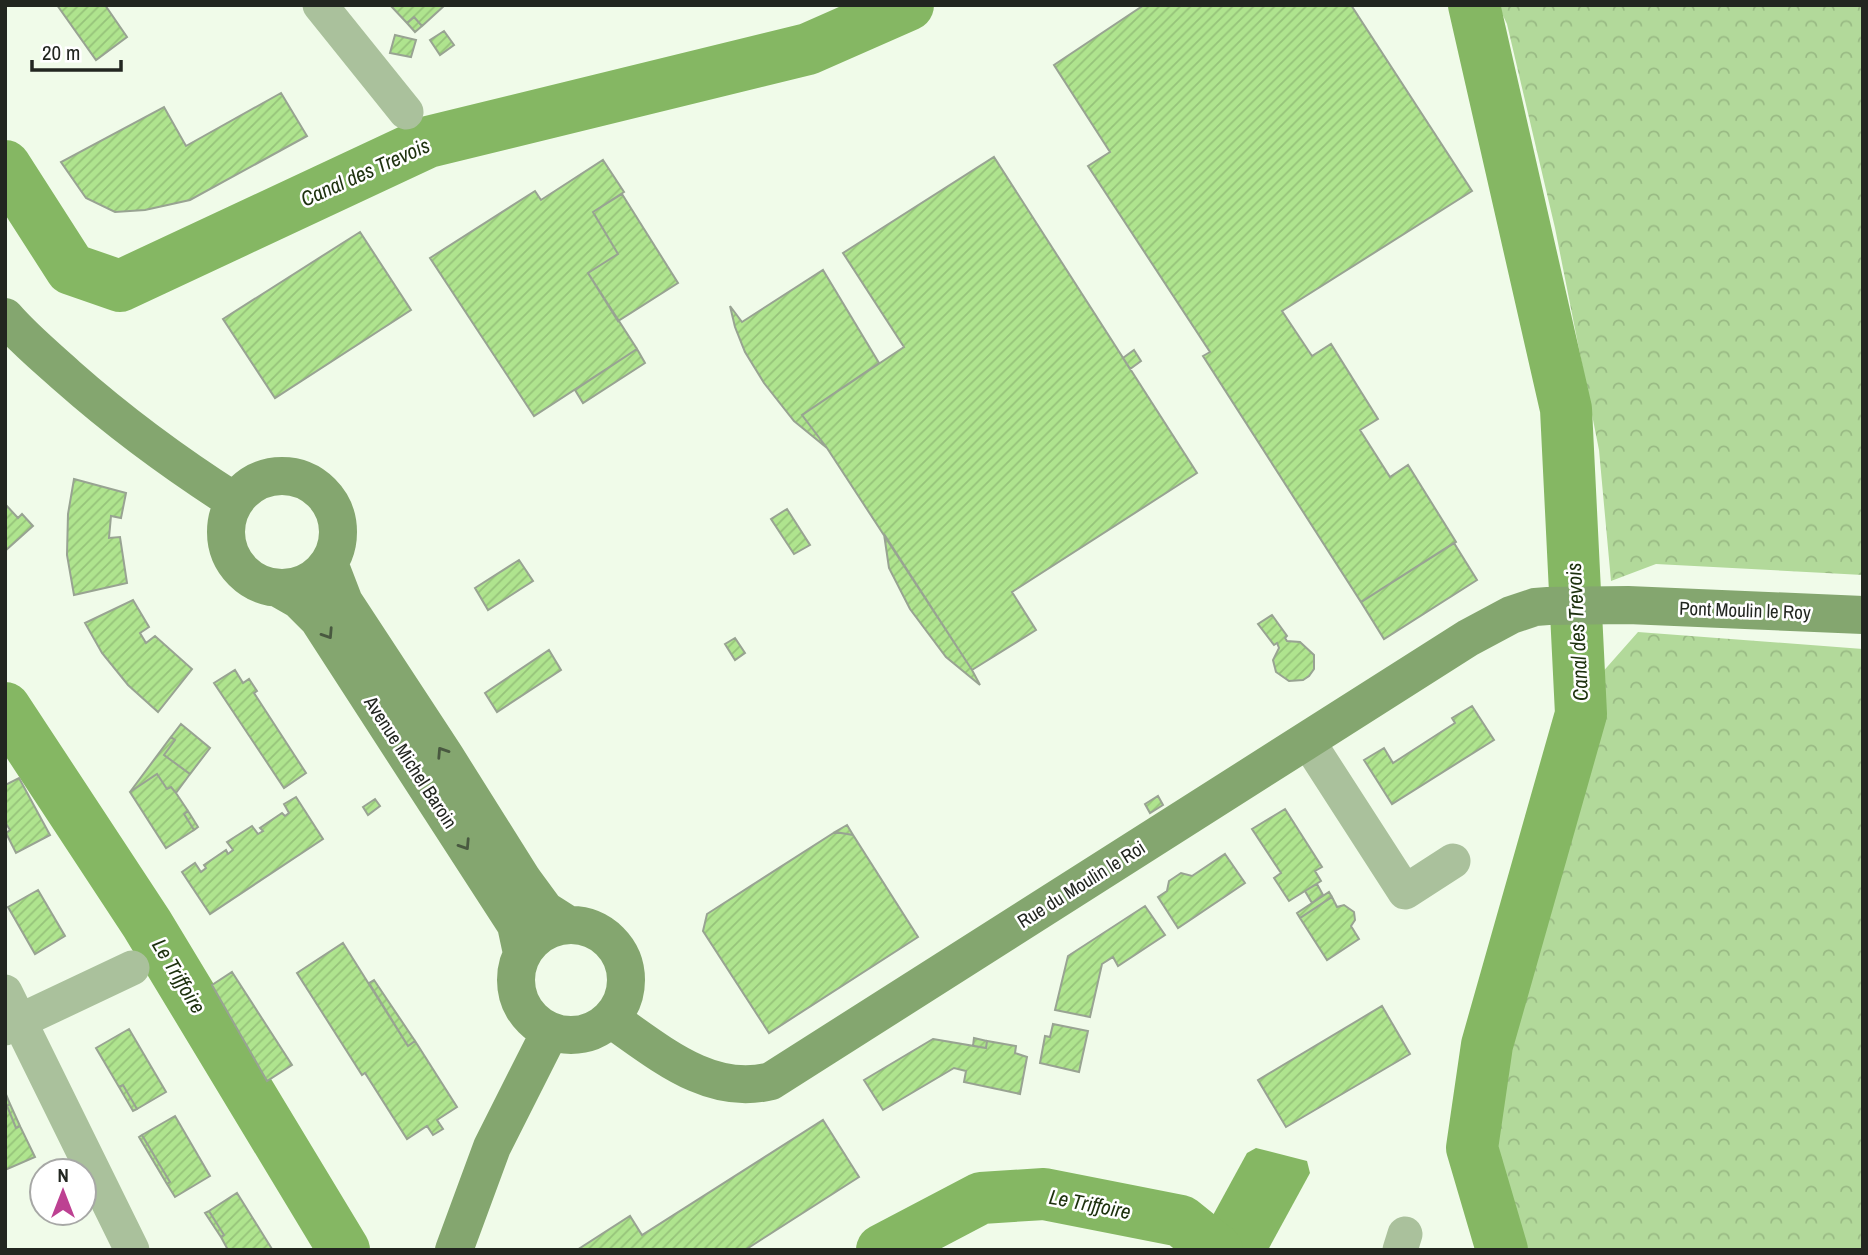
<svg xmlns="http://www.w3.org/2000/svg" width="1868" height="1255" font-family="'Archivo Narrow',sans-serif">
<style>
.forest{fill:url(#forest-crowns)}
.water{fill:#85b763}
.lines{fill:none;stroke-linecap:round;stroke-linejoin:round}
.river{stroke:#85b763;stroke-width:52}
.building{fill:url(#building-hatch);stroke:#98a392;stroke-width:2}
.street{stroke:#aac19c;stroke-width:35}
.secondary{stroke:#84a66f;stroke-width:38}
.oneway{stroke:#495940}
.labels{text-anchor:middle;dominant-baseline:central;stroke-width:5;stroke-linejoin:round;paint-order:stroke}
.street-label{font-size:19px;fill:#222620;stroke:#fff}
.water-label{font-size:21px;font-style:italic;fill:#1d310e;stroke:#fff}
</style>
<defs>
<pattern id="forest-crowns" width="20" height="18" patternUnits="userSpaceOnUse" patternTransform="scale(1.75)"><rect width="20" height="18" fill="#b2d99a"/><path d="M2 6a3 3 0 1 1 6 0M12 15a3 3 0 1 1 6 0" fill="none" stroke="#99ba84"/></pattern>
<pattern id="building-hatch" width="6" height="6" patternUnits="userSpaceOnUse" patternTransform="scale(1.75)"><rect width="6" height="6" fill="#afe48e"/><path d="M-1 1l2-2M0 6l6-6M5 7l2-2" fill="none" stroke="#96c37a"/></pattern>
</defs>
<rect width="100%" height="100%" fill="#f0fbe9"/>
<path class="forest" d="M1498 5H1863V575L1656 564 1611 581 1599 450 1555 228 1507 24Z
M1638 632 1863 649V1250H1520L1517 1242 1493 1163 1507 1059 1573 814 1600 675Z"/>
<path class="water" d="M1256 1148 1307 1161 1310 1173 1268 1250H1194L1247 1153Z"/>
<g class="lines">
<path class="river" d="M1474 5 1566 409 1581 714 1487 1045 1472 1148 1502 1250
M5 166 71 269 120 286 428 142 808 49 908 5
M5 708 147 924 344 1250
M882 1250 981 1198 1044 1194 1181 1221 1217 1250"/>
</g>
<path class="building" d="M57 5H105L127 37 96 60Z
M390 5H445L422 26 414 17 407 23Z
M1144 5H1351L1472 191 1282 311 1312 356 1331 344 1378 419 1360 430 1390 477 1408 465 1456 542 1361 602 1203 356 1210 352 1088 166 1110 152 1054 65Z
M414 17 422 26 415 32 407 23Z
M444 31 454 45 440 55 430 40Z
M395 35 416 40 411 57 390 53Z
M281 93 307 136 190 200 145 210 115 212 86 198 61 162 164 107 186 146Z
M994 157 1197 473 1012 592 1036 630 972 670 827 448 802 415 904 347 843 253Z
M603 160 624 192 593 212 618 254 588 273 637 349 534 416 430 258 535 191 541 200Z
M622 194 678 283 618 321 588 273 618 254 593 212Z
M360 232 411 310 275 398 223 319Z
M823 270 879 363 802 415 827 448 794 421 764 383 745 352 735 327 730 306 742 322Z
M637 349 645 363 583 403 575 390Z
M1134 350 1141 361 1130 369 1123 358Z
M74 479 126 493 121 518 111 516 109 538 120 537 127 583 74 595 67 555 68 514Z
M5 504 18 518 22 514 33 526 5 551Z
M787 509 810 545 794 554 771 519Z
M884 534 972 670 980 685 946 657 910 609 889 568Z
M1454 543 1477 580 1384 639 1361 602Z
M519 560 533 581 488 610 475 588Z
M133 600 149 627 140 633 146 643 155 636 192 669 158 712 128 685 102 653 85 623Z
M1272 615 1287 636 1285 638 1287 641 1300 642 1314 655V669L1309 676 1303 680 1289 681 1276 672 1273 660 1279 648 1277 643 1274 645 1258 624Z
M735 638 745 653 735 660 725 644Z
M549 650 561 670 497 712 485 693Z
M235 670 243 683 249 679 257 691 254 693 306 773 284 788 214 683Z
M1472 706 1494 740 1392 804 1364 760 1384 748 1393 763 1455 723 1452 718Z
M181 724 210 748 190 774 164 755 175 740 171 737Z
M171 737 175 740 164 755 190 774 176 793 171 787 167 789 157 774 130 792Z
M157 774 167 789 171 787 176 793 188 811 184 814 194 830 166 848 130 792Z
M19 778 50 835 16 853 6 833 10 830 5 822V785Z
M1158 796 1163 805 1150 813 1145 804Z
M296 797 323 839 210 914 182 872 195 863 201 872 206 868 204 865 226 850 228 854 233 850 227 842 252 826 258 834 263 831 260 828 282 813 285 816 289 813 284 804Z
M375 799 380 806 368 815 363 807Z
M1285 809 1322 867 1315 871 1321 881 1289 901 1274 878 1281 873 1252 829Z
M188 811 198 827 194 830 184 814Z
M847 825 853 835 835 832Z
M835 832 853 835 918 937 769 1033 703 931 707 914Z
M1225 854 1245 883 1178 928 1158 897 1167 891 1169 881 1181 873 1192 876Z
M1317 884 1323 895 1312 903 1305 891Z
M38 890 65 936 35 954 8 907Z
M1329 892 1332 897 1300 918 1297 913Z
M1332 897 1337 907 1344 905 1354 912 1355 920 1351 926 1359 939 1327 960 1300 918Z
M1145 906 1165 935 1118 966 1113 957 1102 964 1090 1017 1055 1010 1068 956Z
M343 943 408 1046 415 1041 457 1107 437 1120 443 1129 433 1135 427 1126 407 1139 365 1073 362 1075 297 973Z
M232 972 292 1065 267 1081 212 985Z
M374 980 415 1041 408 1046 369 983Z
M1382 1006 1410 1054 1286 1127 1258 1080Z
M1053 1024 1088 1031 1079 1072 1040 1063 1045 1036 1050 1037Z
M129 1029 166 1092 137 1109 123 1085 119 1087 96 1048Z
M974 1038 987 1041 986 1048 973 1046Z
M933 1039 986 1048 987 1041 1016 1046 1015 1053 1027 1057 1020 1094 964 1082 966 1071 954 1068 883 1110 864 1080Z
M123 1085 137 1109 133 1111 119 1087Z
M5 1092 10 1104 7 1106 16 1128 20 1126 35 1157 5 1170Z
M10 1104 20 1126 16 1128 7 1106Z
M175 1116 210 1176 175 1197 167 1184 170 1182 142 1135Z
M823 1120 859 1177 745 1250H577L630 1216 642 1235Z
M142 1135 170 1182 167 1184 139 1137Z
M237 1193 272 1249 270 1250H228L221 1237 224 1235 209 1211Z
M209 1211 224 1235 221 1237 205 1213Z"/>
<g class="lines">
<path class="street" d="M320 5 406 112
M1307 740 1405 892 1453 861
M5 992 132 1250
M5 1028 132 968
M1400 1250 1405 1234"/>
<path class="secondary" d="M5 317C24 339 46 357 67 376 119 422 176 464 234 501
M226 532a56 56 0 1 1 112 0a56 56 0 1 1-112 0Z
M329 563 344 602 445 756 523 880 545 910 567 924
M278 588 299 600 318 619 516 925 522 953
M516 980a55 55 0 1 1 110 0a55 55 0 1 1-110 0Z
M611 1019C659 1052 710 1097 771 1081L1468 638 1511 615 1535 607 1548 606 1628 605 1863 615
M454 1250 492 1147 550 1032"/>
</g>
<defs><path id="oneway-chevron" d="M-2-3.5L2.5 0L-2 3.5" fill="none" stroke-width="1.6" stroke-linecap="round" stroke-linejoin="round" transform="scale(1.75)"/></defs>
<g class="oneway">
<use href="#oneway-chevron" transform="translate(328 634) rotate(57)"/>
<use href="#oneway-chevron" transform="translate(442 752) rotate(-123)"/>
<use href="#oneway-chevron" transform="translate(465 845) rotate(57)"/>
</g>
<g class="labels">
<g class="street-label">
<text transform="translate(1745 610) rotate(2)">Pont Moulin le Roy</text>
<text transform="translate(411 762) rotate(57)">Avenue Michel Baroin</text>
<text transform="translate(1081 884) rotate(-32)">Rue du Moulin le Roi</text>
</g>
<g class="water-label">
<text transform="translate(365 172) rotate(-24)">Canal des Trevois</text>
<text transform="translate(1577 632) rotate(-93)">Canal des Trevois</text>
<text transform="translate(179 976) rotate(59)">Le Triffoire</text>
<text transform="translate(1090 1204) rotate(11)">Le Triffoire</text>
</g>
</g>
<rect width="1868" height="1255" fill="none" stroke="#222620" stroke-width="14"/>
<g transform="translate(63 1192)"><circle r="33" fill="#ffffff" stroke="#a7a8a6" stroke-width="2"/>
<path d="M0-5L12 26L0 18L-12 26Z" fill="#bd4192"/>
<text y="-10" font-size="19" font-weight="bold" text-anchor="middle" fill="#222620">N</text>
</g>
<path d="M32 60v10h89v-10" fill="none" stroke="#222620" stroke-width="3.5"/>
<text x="42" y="60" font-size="21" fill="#222620" stroke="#ffffff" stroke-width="5" paint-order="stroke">20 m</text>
</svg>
